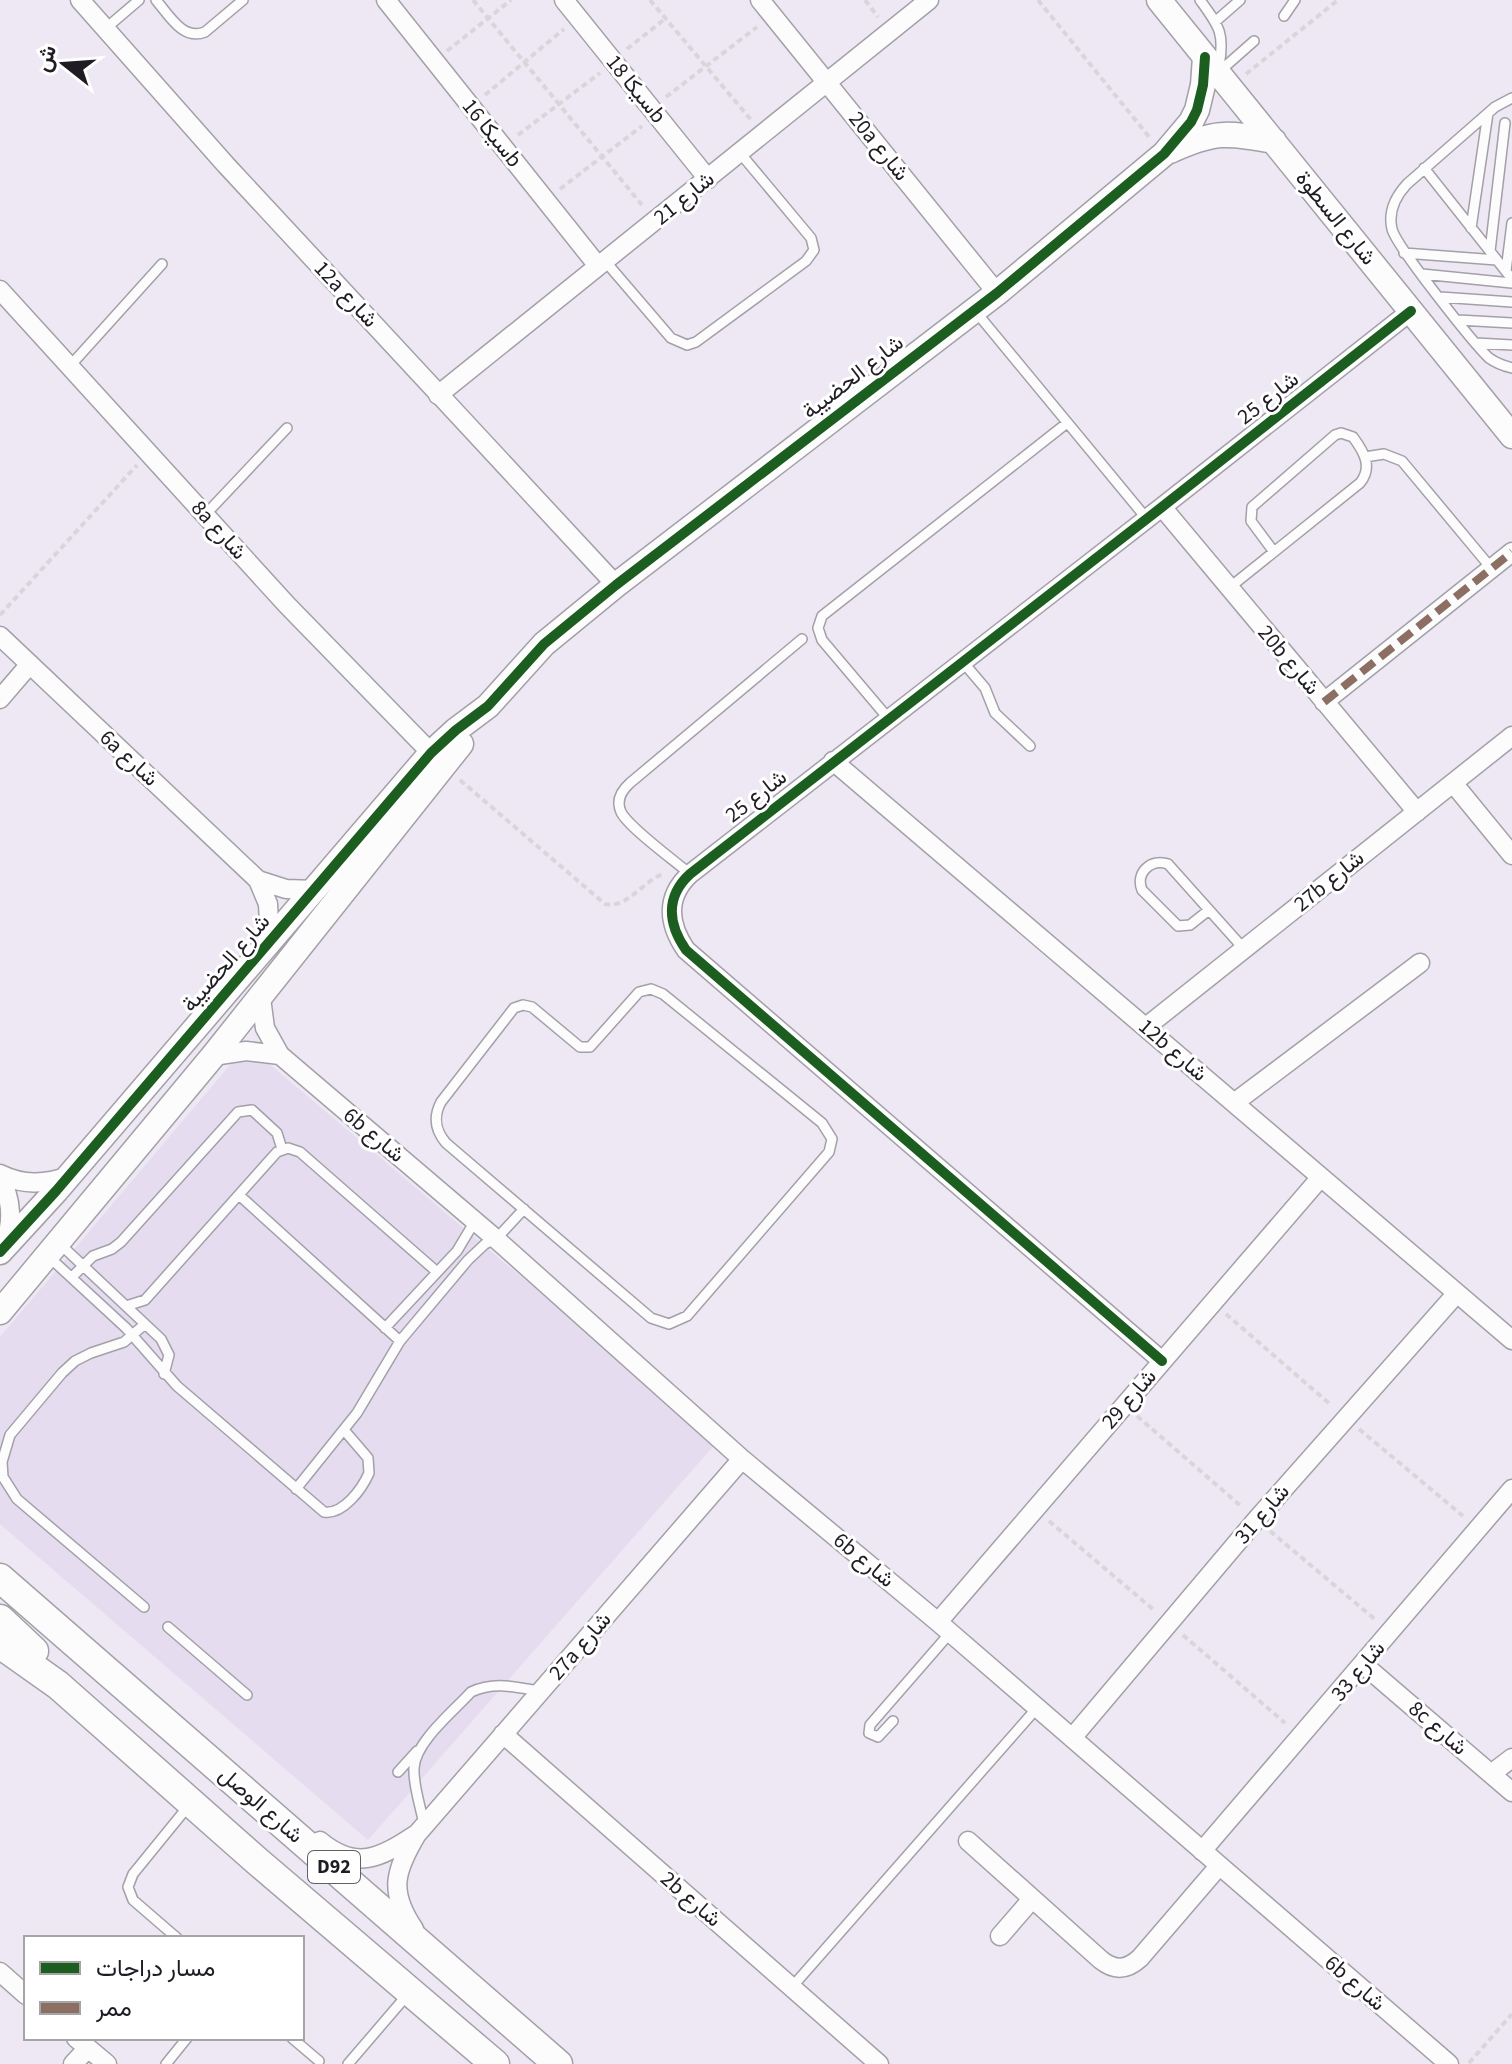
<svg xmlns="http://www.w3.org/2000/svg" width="1512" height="2064" font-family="'Source Sans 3',Vazirmatn,sans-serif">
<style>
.built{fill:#e5dcef}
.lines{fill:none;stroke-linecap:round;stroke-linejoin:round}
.lane-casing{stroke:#a3a0a8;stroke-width:12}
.street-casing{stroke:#a3a0a8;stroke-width:21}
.secondary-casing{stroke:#a3a0a8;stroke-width:27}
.primary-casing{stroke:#a3a0a8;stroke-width:31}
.path{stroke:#d8d6da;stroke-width:4;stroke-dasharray:6 4;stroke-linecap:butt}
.lane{stroke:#fcfcfd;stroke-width:9}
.street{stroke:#fcfcfd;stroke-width:18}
.secondary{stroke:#fcfcfd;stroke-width:24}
.primary{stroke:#fcfcfd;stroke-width:28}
.quiet{stroke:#8d6e63;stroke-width:8;stroke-dasharray:16 8;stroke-linecap:butt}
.cycleway-casing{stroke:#fff;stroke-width:15}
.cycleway{stroke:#1b5e20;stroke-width:10}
.labels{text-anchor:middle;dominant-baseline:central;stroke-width:6;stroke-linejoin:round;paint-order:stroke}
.shield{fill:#fff;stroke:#626065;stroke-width:2}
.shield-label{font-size:20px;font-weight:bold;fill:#1f1c23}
.street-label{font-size:22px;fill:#1f1c23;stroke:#fff}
</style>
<rect width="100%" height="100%" fill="#ede8f3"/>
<path class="built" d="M247 1045 717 1442 368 1840 0 1524V1337Z"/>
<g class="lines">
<g class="lane-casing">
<path id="lane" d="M156 0C169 15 183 41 205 32L243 0
M1200 0C1219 26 1225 33 1219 66
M1284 16 1295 0
M1216 21 1240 0
M105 29 139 0
M1220 71 1254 41
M1512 98 1495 107 1407 184C1395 197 1388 212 1392 229 1396 246 1474 344 1489 358 1496 363 1504 366 1512 368
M1424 168 1512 279
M1471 228 1488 113
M1490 251 1505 123
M1404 253 1497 260
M605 261 671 338 687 345 696 342 806 261 814 250 811 238 740 153
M1506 271 1512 223
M1422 274 1512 283
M1440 297 1512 302
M976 312 1147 519
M1458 320 1512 323
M1476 343 1512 345
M70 366 162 264
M1365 457 1384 454 1402 461 1492 569
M205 515 287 428
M1229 588 1360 483C1373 467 1364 452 1353 437L1341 433 1335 435 1252 507 1251 521 1274 552
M962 661 985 688 995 713 1030 746
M888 718 822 640 818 628 822 616 1067 423
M690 874C675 861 628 827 621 812 616 801 621 791 630 783L802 639
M1209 910 1190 925 1178 926 1142 890C1135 873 1151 858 1168 864L1244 949
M651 989 663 994 822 1123 832 1139 829 1152 687 1316 669 1324 651 1318 446 1143C435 1130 433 1117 441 1102L514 1008 523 1005 532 1007 580 1047H590L639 992Z
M239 1195 400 1341
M60 1244 161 1339 169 1355 164 1374
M48 1256 126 1328 177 1386 324 1512C343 1515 362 1489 369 1473L368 1458 344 1430
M72 1277 93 1256 112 1249 121 1242 238 1112 252 1110 277 1133 282 1149
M126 1306 145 1300 277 1152 288 1148 300 1152 437 1272
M385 1328 457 1251 475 1221
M296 1489 357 1413 400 1341 468 1260 485 1244 496 1239 524 1209
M144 1607 17 1499 3 1477 2 1462 10 1435 62 1373 75 1361 91 1353 124 1342 145 1324
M168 1627 247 1695
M893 1721 878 1737 869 1733 870 1725 950 1633
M398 1772 417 1751
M424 1825C421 1807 413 1786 414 1768 415 1742 454 1711 471 1692 494 1681 515 1687 539 1691
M177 1938 133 1900 128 1887 133 1874 190 1804
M792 1987 1037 1708
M292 2038 319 2061
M166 2064 187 2038
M348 2064 408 1994"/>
</g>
<g class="street-casing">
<path id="street" d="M80 0 226 165 616 585
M386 0 598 266
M564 0 708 179
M760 0 997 293
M0 290 287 605 440 762
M438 395 929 0
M1162 507 1417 812
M0 636 258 880 268 904 270 943
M0 699 30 664
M1324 702 1512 552
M833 761 1512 1340
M1453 783 1512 855
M258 880 286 889 315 890
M261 998 265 1028 280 1055 496 1239 742 1459 938 1622 1449 2064
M1146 1027 1512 736
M213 1056 246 1051 280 1055
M1234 1103 1420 963
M0 1174C23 1185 44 1185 69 1176
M0 1178C12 1199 13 1223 4 1245
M1162 1361 686 950C668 924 665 897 690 874L1162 507 1411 311
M938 1622 1321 1177
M1364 1665 1512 1792
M503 1734 879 2064
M1072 1738 1257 1519 1457 1293
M1491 1774 1512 1758
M320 1841C356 1871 380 1858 415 1835
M968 1841 1101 1960C1115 1971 1127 1970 1140 1958L1219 1866
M1202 1851 1512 1489
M414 1929C388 1891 395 1871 417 1834L742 1459
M1000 1936 1032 1899
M0 1972 26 1995
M76 2038 107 2064
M73 2064 88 2048"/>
</g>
<g class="secondary-casing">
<path id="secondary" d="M1159 0 1512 436
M1170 151C1214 131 1226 132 1274 141
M0 1252 56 1191 431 753 456 730 488 706 544 644 616 585 997 293 1164 154 1191 122 1197 110 1203 85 1205 57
M0 1312 213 1056 461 744"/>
</g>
<g class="primary-casing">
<path id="primary" d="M0 1578 558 2064
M0 1619 34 1651
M0 1644 58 1685 257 1861 495 2064"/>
</g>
<path class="path" d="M473 0 642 205
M650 0 752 121
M865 0 878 17
M1038 0 1150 138
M627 49 666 18
M447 51 511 0
M1246 74 1338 0
M485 95 564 29
M666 97 757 27
M518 135 600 73
M560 189 642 126
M0 615 137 465
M460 780 605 904C627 909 643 881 663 874
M1226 1314 1331 1405
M1137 1416 1242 1507
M1359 1429 1463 1516
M1049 1521 1155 1611
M1270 1531 1377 1621
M1183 1635 1285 1723
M1469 2063 1512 2014"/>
<use href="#lane" class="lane"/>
<use href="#street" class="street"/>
<use href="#secondary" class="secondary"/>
<use href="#primary" class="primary"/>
<path class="quiet" d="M1324 702 1512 552"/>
<g class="cycleway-casing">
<path id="cycleway" d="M0 1252 56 1191 431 753 456 730 488 706 544 644 616 585 997 293 1164 154 1191 122 1197 110 1203 85 1205 57
M1162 1361 686 950C668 924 665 897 690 874L1162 507 1411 311"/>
</g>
<use href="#cycleway" class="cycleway"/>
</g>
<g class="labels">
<rect class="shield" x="308" y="1851" width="52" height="32" rx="6"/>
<g class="shield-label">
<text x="334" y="1867">D92</text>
</g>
<g class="street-label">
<text transform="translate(636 89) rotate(51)">سيكا 18b</text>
<text transform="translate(492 133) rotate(51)">سيكا 16b</text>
<text transform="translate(879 146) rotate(51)">20a شارع</text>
<text transform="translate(684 198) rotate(-39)">شارع 21</text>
<text transform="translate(1336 218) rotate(51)">شارع السطوة</text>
<text transform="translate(346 294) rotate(47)">12a شارع</text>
<text transform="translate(853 377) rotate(-38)">شارع الحضيبة</text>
<text transform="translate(1268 398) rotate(-38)">شارع 25</text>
<text transform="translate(219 530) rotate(48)">8a شارع</text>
<text transform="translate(1289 660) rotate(50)">20b شارع</text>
<text transform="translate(129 758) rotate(43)">6a شارع</text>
<text transform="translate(756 796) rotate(-38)">شارع 25</text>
<text transform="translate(1329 881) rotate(-39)">27b شارع</text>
<text transform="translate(226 963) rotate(-49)">شارع الحضيبة</text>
<text transform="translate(1173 1050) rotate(41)">12b شارع</text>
<text transform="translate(374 1135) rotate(40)">6b شارع</text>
<text transform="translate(1129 1399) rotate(-49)">شارع 29</text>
<text transform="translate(1262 1514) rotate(-49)">شارع 31</text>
<text transform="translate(864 1560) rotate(40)">6b شارع</text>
<text transform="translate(580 1646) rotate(-49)">27a شارع</text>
<text transform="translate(1358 1671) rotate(-50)">شارع 33</text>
<text transform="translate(1438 1728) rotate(41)">8c شارع</text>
<text transform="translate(261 1805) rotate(41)">شارع الوصل</text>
<text transform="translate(691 1899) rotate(41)">2b شارع</text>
<text transform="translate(1355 1983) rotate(41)">6b شارع</text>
</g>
</g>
<rect x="24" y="1936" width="280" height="104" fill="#ffffff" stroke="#a5a4a7" stroke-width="2"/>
<rect x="40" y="1962" width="40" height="12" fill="#1b5e20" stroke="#a5a4a7" stroke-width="2"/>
<text x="96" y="1976" font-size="24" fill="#1f1c23">مسار دراجات</text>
<rect x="40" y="2002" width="40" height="12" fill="#8d6e63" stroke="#a5a4a7" stroke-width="2"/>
<text x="96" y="2016" font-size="24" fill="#1f1c23">ممر</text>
<g transform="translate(64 64) rotate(287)" stroke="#ffffff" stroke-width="6" paint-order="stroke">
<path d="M0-6L14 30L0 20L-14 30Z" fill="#1f1c23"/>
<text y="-12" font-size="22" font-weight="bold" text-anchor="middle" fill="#1f1c23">ش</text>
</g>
</svg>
